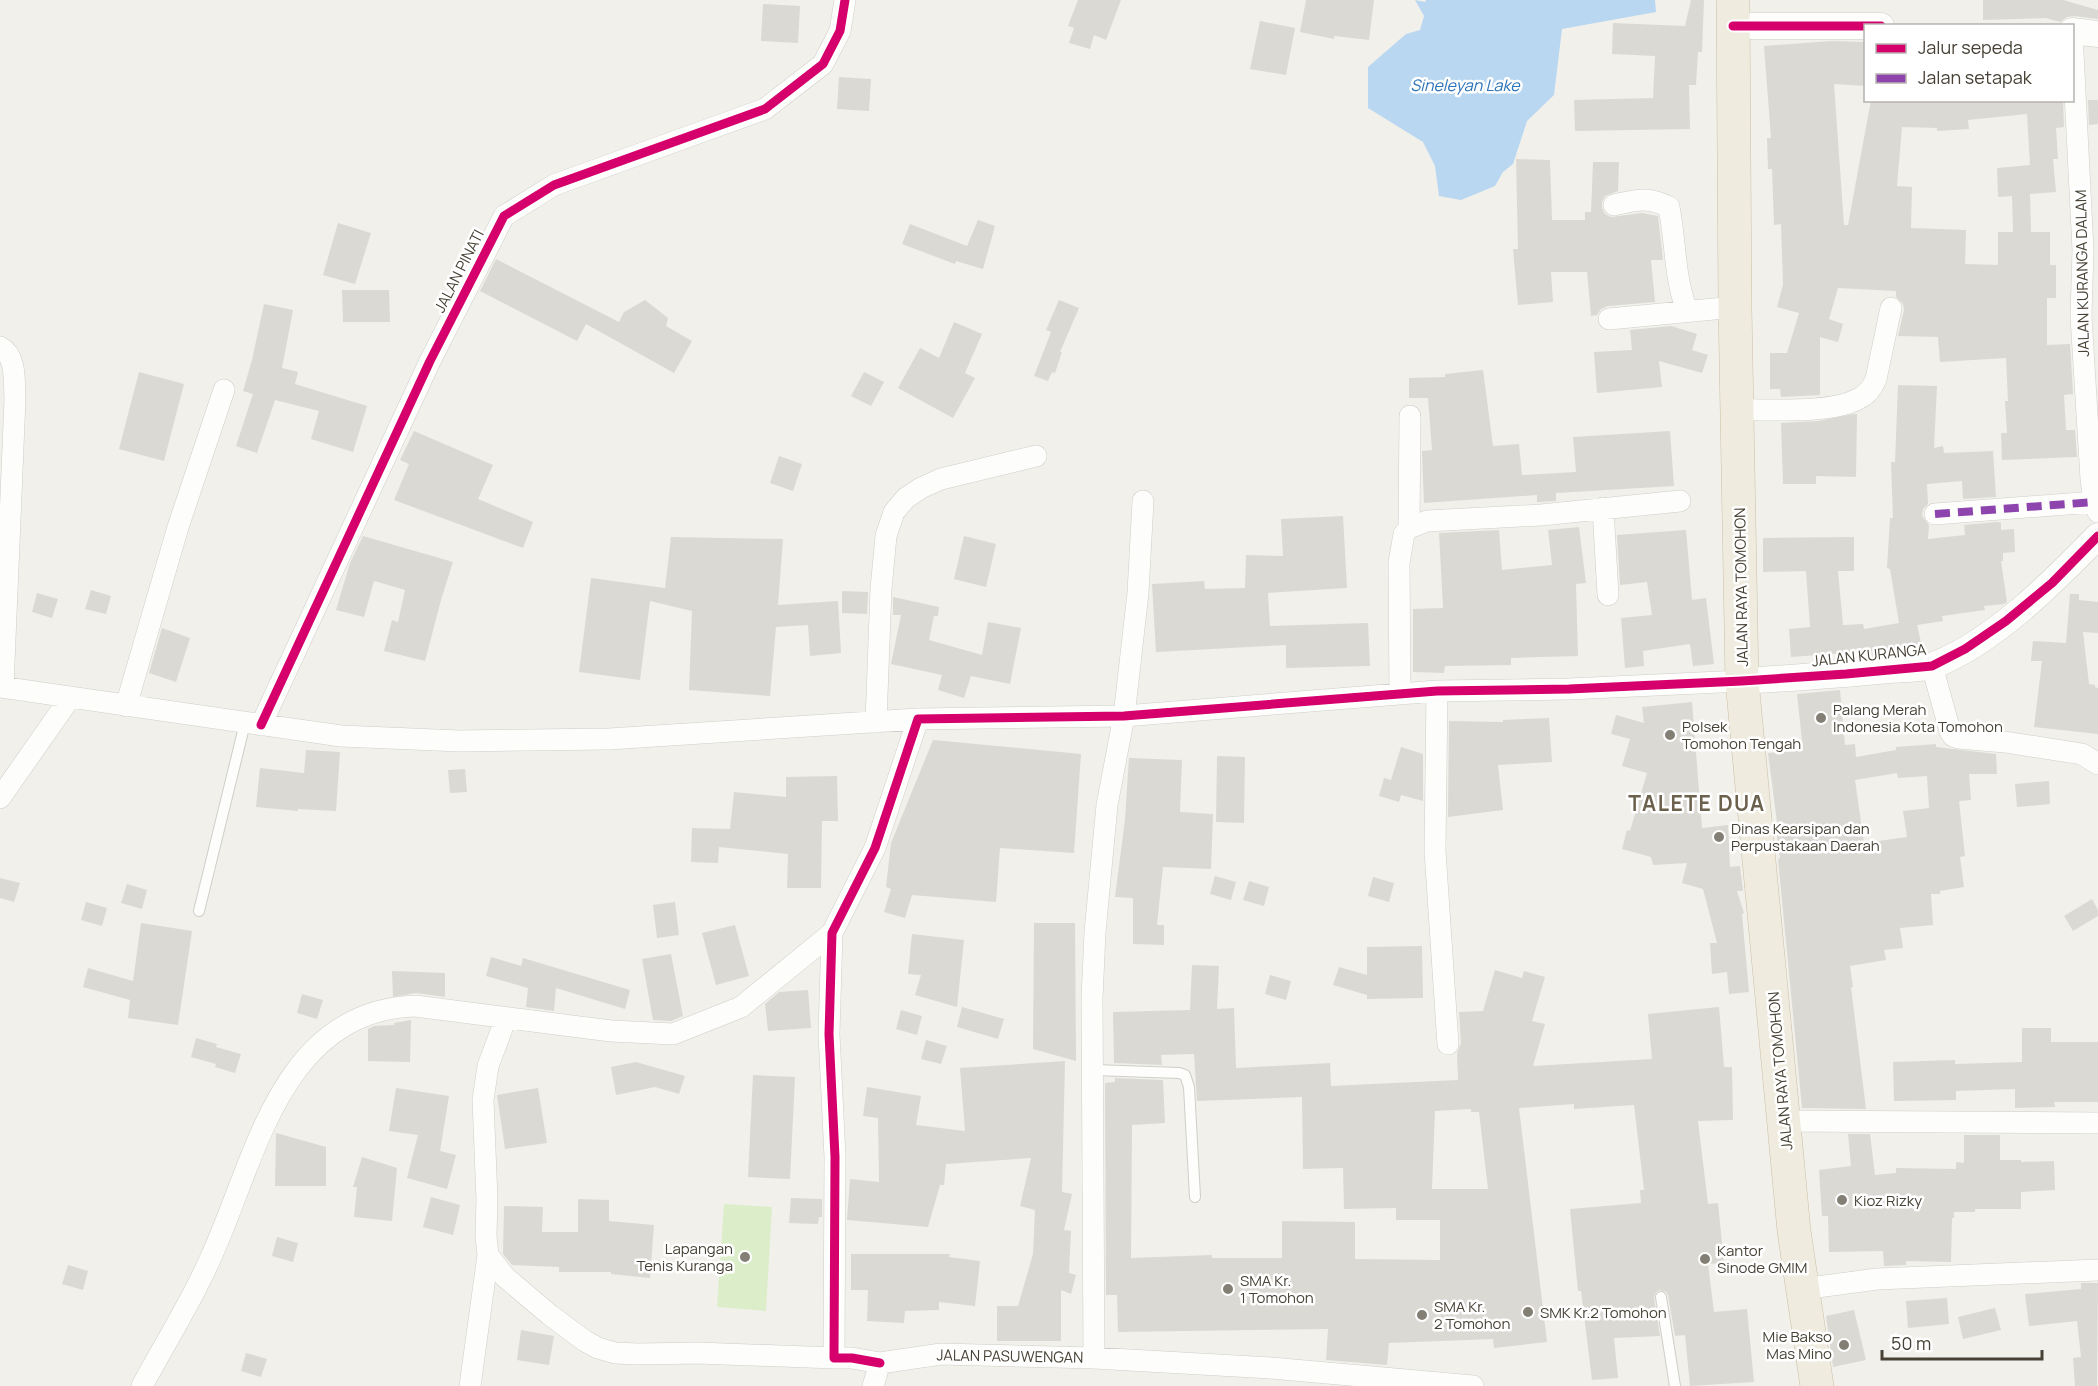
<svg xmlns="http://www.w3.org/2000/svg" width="2098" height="1386" font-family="Manrope,sans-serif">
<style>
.green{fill:#dcedca}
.water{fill:#bad7f1}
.building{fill:#dbd9d3;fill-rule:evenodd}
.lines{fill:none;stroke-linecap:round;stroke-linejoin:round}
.service-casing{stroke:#cfcec8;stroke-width:12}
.minor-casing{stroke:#cfcec8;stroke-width:22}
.tertiary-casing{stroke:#cfcec8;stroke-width:27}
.trunk-casing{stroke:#cac0a5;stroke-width:34}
.service{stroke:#fdfdfc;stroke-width:10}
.minor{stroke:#fdfdfc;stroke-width:21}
.tertiary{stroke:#fdfdfc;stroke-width:26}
.trunk{stroke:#efebde;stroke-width:33}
.quiet{stroke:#8e44ad;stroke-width:8;stroke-dasharray:15 8;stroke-linecap:butt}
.cycleway-casing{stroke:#fff;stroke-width:13}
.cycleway{stroke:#d6006c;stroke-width:9}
.poi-dot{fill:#837f75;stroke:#fff;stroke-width:2}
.labels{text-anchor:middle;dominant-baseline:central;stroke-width:5;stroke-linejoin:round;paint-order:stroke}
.street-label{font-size:15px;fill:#484236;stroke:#fff}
.poi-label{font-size:15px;fill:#484236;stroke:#fff;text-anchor:start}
.water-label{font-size:16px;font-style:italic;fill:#2a72b9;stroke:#fff}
.district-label{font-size:21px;font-weight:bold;letter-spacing:1.5px;fill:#6b614d;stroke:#fff}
</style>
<rect width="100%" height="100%" fill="#f1f0eb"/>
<path class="green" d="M724 1204 772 1207 766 1311 717 1307Z"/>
<path class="water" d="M1415 0 1425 2 1426 0H1655L1656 12 1562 29 1554 95 1527 121 1513 164 1503 172 1495 186 1461 200 1439 196 1435 166 1423 142 1368 108V67L1406 34 1420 30 1424 16Z"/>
<path class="building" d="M1078 0H1121L1106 40 1094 35 1090 49 1069 43 1074 28 1068 26Z
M1306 0H1374L1369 40 1334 36V39L1300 32Z
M1691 0H1704L1702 52H1698L1696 85H1689L1690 129 1575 131 1574 100 1653 98 1655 56 1612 54 1613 23 1685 26Z
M1983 0H2063L2098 10V19L2074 16 2067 17 2060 22 2046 18 1983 20Z
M763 4 800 6 798 43 761 41Z
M1260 21 1295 28 1286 75 1250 69Z
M1831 41 1866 42V86L1834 84 1844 225H1848L1871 100H2063L2064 127 2056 128 2058 159H2053L2056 192 2030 194 2031 232H2050V265H2056V298H2047V345L2070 344 2073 394 2064 395 2066 430H2075L2077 457 2002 460 2001 433H2007L2005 401H2008L2006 358 1940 362 1938 337 1898 336 1904 310 1903 304 1896 297V291L1838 288 1829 319 1843 324 1838 342 1820 337V395L1781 397 1780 389H1770V353H1787L1799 313 1777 307 1783 285 1781 224 1774 225 1772 169H1768L1767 138H1771L1764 46ZM2027 114 2030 165 1997 168 1998 197 2012 196 2013 232H1998V265L1965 264 1966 230 1911 228 1912 187 1897 186 1902 127 1937 128V131L1969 129 1968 120Z
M839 77 871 79 869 111 837 109Z
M2088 100H2098V124L2089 125Z
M1516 159 1550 160 1552 220H1585V212H1591L1593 162H1619L1618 191 1605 196 1602 202V208L1605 214 1611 217 1642 213 1658 216 1663 260H1651L1655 302 1608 306 1601 309 1597 315 1591 316 1587 272H1551L1553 302 1518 305 1513 249H1518Z
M978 220 995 226 983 269 956 261 955 264 902 244 910 224 967 246Z
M338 223 371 233 355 284 323 275Z
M496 259 619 322 624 312 645 300 668 318 666 326 692 341 674 373 586 324 577 341 480 291Z
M342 290H389L390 322H343Z
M1059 300 1079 308 1060 352H1062L1055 373 1052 372 1048 381 1034 376 1051 332 1046 330Z
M264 304 293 310 282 368 298 372 295 384 367 406 353 452 311 439 319 411 275 400 257 453 236 446 253 394 243 391 252 360Z
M954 322 982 334 965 373 975 378 953 418 898 388 920 348 939 358Z
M1671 326 1697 334 1692 350 1708 355 1702 373 1659 361 1662 387 1597 393 1594 352 1632 350 1630 330Z
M1483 370 1493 446 1519 444 1522 475 1576 472 1573 437 1670 431 1674 486 1556 493V501L1540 502H1537V495L1424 503 1422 451 1432 450 1428 398H1409V378L1445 377V374Z
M139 372 184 384 164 461 119 449Z
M864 372 884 382 871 406 851 396Z
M1898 385 1937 386 1934 448 1943 446 1944 453 1993 451 1996 497 1963 499 1962 481 1927 484 1928 504 1923 509 1922 516 1929 525 1928 539 1965 535 1964 525 1997 522 2001 523V530L2014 529 2015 552 2003 553V561H2001L2007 602 2004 604 1984 606 1985 610 1942 616 1943 621 1917 625 1923 651 1910 654 1871 657 1870 651 1791 657 1789 629 1810 627 1806 571 1763 572V538L1854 537V571H1838L1843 625 1863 624 1864 629 1899 623 1890 569 1887 568 1890 518H1893L1891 462H1895Z
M1854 414H1857L1856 477 1816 476V484H1783L1781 423 1818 421Z
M414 431 493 465 478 499 533 522 523 548 394 500 409 464 400 460Z
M779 456 802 464 793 491 770 483Z
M1343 516 1347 588 1268 593 1270 626 1368 623 1370 666 1286 668V645L1156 652 1152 584 1204 581 1205 589 1245 588 1246 555 1283 556 1281 519Z
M1579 527 1586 583 1576 584 1578 656 1511 658V665L1445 666 1444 673 1413 672V609L1443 608 1439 533 1499 530 1502 570 1552 565 1548 530Z
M1686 530 1692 600 1706 598 1714 664 1693 666 1690 644 1643 651 1644 666 1625 668 1621 618 1652 615 1647 582 1620 585 1617 535Z
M363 536 453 562 441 600 425 661 384 651 392 620 398 622 405 590 374 581 364 617 336 610 350 563Z
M964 536 996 544 986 587 954 579Z
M671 537 783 539 778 605 838 601 841 653 810 656 808 625 776 627 770 696 689 690 692 611 650 601 640 680 579 672 591 578 665 588Z
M91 590 111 596 106 614 85 609Z
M842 591 868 592 867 614 842 613Z
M37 593 58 599 52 618 32 612Z
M2070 594H2079V600L2098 602V633L2083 632 2089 684 2095 685V687L2098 688V734L2034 727 2042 661H2031L2033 641 2066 643Z
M893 597 939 607 938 616H934L929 640 982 655 988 622 1021 628 1010 684 971 676 964 698 938 690 942 675 891 664 901 615H893Z
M162 628 190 638 176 682 149 673Z
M1840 690 1845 745 1855 744 1856 757 1896 750V747L1936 744V747L1996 754 1997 774H1969L1971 800 1959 801 1965 856 1960 857 1964 887 1940 891V894H1931L1933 925 1900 928 1903 948 1884 950 1886 960 1850 966 1853 987H1851L1866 1109 1802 1108 1778 859 1780 858 1776 830H1778L1768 753 1803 750 1797 694ZM1897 773 1898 778 1927 776 1929 808 1903 811 1907 837 1864 843 1855 780Z
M1692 702 1702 828 1728 825 1730 867 1740 866 1743 891H1737L1744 913 1742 914 1749 992 1729 994 1727 972 1712 974 1710 943H1717L1703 889 1682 883 1687 863 1653 865 1651 857 1622 849 1627 830 1630 831 1647 773 1622 766 1630 739 1611 734 1616 715 1644 723 1642 707Z
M1549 718 1552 762 1498 765 1503 810 1448 817 1449 721 1503 722V720Z
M933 740 1081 754 1074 853 1000 848 996 902 912 895 905 918 884 912 891 889 886 887 891 843Z
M1401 747 1423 754V801L1401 795 1399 802 1379 796 1384 778 1391 780Z
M306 750 340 752 336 811 298 809V811L256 807 260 768 304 773Z
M1217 756 1245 757 1244 823 1216 822Z
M1129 758 1182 760 1180 812 1213 814 1211 869 1163 867 1157 925H1164V945L1133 944V898L1115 897 1125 819Z
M465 769 467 792 450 793 448 770Z
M837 776 838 821H822L821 888H787L788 854 719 847 718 863 691 862 692 828 730 829 734 792 786 797V777Z
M2049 781 2050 804 2017 807 2015 784Z
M1215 876 1236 882 1231 900 1210 894Z
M1373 877 1394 883 1389 902 1368 896Z
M0 878 20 883 14 902 0 898Z
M1249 881 1269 887 1264 906 1243 900Z
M127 884 147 890 142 909 121 903Z
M2092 899 2098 910V916L2073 931 2064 916Z
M86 902 107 908 102 926 81 920Z
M675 902 679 935 657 938 653 905Z
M141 923 192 931 178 1025 128 1018 130 1000 83 987 88 968 133 981Z
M1034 923H1075L1076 1061 1033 1049Z
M735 925 749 976 716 985 702 933Z
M912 934 964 940 957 1007 915 995 921 975 908 974Z
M1422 946 1423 998 1367 999V995L1333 985 1339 967 1367 975V947Z
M671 954 683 1016 671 1021 653 1020 642 959Z
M491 957 521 966 523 958 630 990 625 1009 556 988 554 1011 526 1007 528 988 486 976Z
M1192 965 1219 966 1217 1009 1234 1008 1236 1068 1330 1063 1331 1086 1458 1080 1457 1053 1461 1043 1459 1012 1483 1011 1495 970 1522 978 1524 971 1545 977 1532 1021 1545 1024 1533 1066 1652 1059 1648 1014 1719 1007 1724 1067H1732L1733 1120 1698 1121 1708 1204 1718 1203 1724 1263 1708 1264 1714 1312 1747 1309 1754 1382 1690 1386 1685 1335 1675 1336 1668 1295 1666 1292 1660 1290 1656 1292 1654 1298 1660 1336 1614 1338 1618 1378 1592 1380 1581 1291H1578L1570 1209 1641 1203 1640 1190H1644L1634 1105 1574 1109V1104L1519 1108 1547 1342 1494 1348 1493 1339 1389 1343 1387 1365 1326 1360 1328 1329 1118 1332 1117 1295H1106L1105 1083 1115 1082V1078L1163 1080 1165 1123 1132 1125 1131 1258 1212 1255V1258H1282V1221L1355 1222V1259L1440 1260V1220H1396V1208L1344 1209 1343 1168 1303 1169 1302 1097 1197 1101 1194 1054 1161 1055 1162 1065 1114 1063 1113 1012 1190 1010ZM1471 1109V1112H1479L1488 1189H1432L1435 1111Z
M392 971 445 973V997L416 993 393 997Z
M1270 975 1291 981 1286 1000 1265 994Z
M808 990 811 1028 768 1031 765 1004 779 992Z
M302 994 323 1000 317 1019 297 1013Z
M962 1007 1004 1019 998 1039 957 1027Z
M901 1010 922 1016 917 1035 896 1029Z
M411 1020 410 1062 368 1061V1029L374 1026 394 1025V1023Z
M2022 1028H2051V1042H2098V1102H2054L2055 1107 2015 1108V1089L1956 1091V1100L1894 1101 1893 1062 1955 1060V1064L2022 1062Z
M196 1038 217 1044 216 1047 241 1054 235 1073 215 1067 216 1064 191 1057Z
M926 1040 947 1046 941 1064 921 1059Z
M1065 1061 1062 1192 1072 1194 1064 1230 1071 1231 1069 1273 1076 1275 1071 1294 1061 1290V1341H997V1306H1018L1033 1254 1035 1210 1020 1206 1031 1158 946 1164 944 1185H940L928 1227 847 1220 850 1179 879 1182 878 1118 863 1116 867 1087 921 1096 916 1125 965 1131 960 1068Z
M636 1062 685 1076 679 1094 655 1087 616 1095 611 1067Z
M753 1075 795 1077 790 1179 748 1177Z
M396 1088 449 1096 440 1151 456 1155 447 1189 407 1178 418 1135 389 1131Z
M538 1088 547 1143 505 1149 497 1095Z
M276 1133 326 1147V1186H275Z
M1848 1134H1870L1875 1175 1896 1173V1168L1956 1169V1162L1964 1163V1135H2000V1160H2021V1162L2054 1161 2055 1190 2021 1192V1209H1975V1212H1954V1218H1952L1951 1262 1906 1261V1265L1884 1266 1883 1251 1829 1252 1828 1216H1822L1819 1170 1851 1166Z
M362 1157 397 1168 392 1221 354 1217 357 1187H353Z
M431 1197 460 1205 453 1235 423 1227Z
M791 1198 822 1199V1217H819L818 1224 789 1223Z
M578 1199 609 1200V1221L654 1225 650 1278 611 1274V1272H559V1267L512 1265 503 1254 504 1206 543 1207 542 1232H578Z
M277 1237 298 1243 293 1262 272 1256Z
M851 1254H950L949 1257 980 1261 975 1306 939 1302V1310L905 1311 904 1323 867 1321 868 1290H851Z
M68 1265 88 1271 83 1290 62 1284Z
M2081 1283H2098L2097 1386H2075L2073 1358 2081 1357 2077 1321 2029 1326 2025 1294 2081 1289Z
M1947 1298 1949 1324 1908 1328 1906 1301Z
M1995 1308 2001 1330 1963 1339 1958 1317Z
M1854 1310 1866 1360 1833 1367 1826 1316Z
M521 1330 554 1336 549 1365 517 1360Z
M246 1353 267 1359 261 1377 241 1371Z"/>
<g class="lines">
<g class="service-casing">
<path id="service" d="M199 911 245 723
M1094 1070 1179 1073 1185 1075 1189 1087 1195 1197
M1661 1297 1675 1386"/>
</g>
<g class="minor-casing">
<path id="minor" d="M2072 33 2083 250 2081 316 2091 479 2094 502 2098 512
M1614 205C1637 200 1647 196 1669 207 1676 243 1674 276 1687 311
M1609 319 1735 307
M0 347C17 356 14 382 15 399L3 687
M1738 410C1770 409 1830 414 1858 399 1867 395 1872 389 1876 379L1891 308
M1603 508 1608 595
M1935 514 2094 502
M1409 528 1410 416
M1932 666 1950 731 1953 736 1959 738 2005 742 2082 754 2098 764
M0 687 341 736 460 741 609 739 918 719
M1437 691 1435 851 1448 1044
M1400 694 1399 563 1404 534 1409 528 1427 521 1541 515 1680 501
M126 706 178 527 224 390
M876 722 881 589 886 536 894 512 906 498 921 488 941 479 1036 456
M261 725 430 361 504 216 554 185 765 109 823 64 840 31 845 0
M0 798 70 698
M506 1018 488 1066 483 1100 487 1200 486 1236 488 1255 505 1277 550 1315 585 1341 598 1348 615 1353 638 1354 698 1353 834 1358
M1784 1121 2098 1123
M1802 1289 1877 1279 2098 1270
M1094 1358 1092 999 1095 932 1107 805 1124 716 1138 593 1143 501
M880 1363 852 1358H834L835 1157 829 1034 832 933 875 848 918 719 1124 716 1437 691 1569 689 1742 681
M142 1386C165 1343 192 1301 211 1257 256 1159 280 1011 415 1006L611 1031 673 1034 741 1007 832 933
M470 1386 488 1255
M873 1386 880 1363 941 1354 1094 1358 1271 1368 1473 1386"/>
</g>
<g class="tertiary-casing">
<path id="tertiary" d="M1733 26H1881
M2072 31 2098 34
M1742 681C1791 678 1840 675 1888 670 1902 669 1920 670 1934 665 1994 642 2054 581 2098 536"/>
</g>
<g class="trunk-casing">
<path id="trunk" d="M1733 0 1735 307 1742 681 1794 1231 1817 1386"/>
</g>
<use href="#service" class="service"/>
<use href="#minor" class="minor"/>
<use href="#tertiary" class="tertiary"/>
<use href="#trunk" class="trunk"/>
<path class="quiet" d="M1935 514 2094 502"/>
<g class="cycleway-casing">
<path id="cycleway" d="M1733 26H1881
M261 725 430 361 504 216 554 185 765 109 823 64 840 31 845 0
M880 1363 852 1358H834L835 1157 829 1034 832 933 875 848 918 719 1124 716 1437 691 1569 689 1742 681 1846 674 1932 666 1965 649 2006 621 2052 583 2098 536"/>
</g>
<use href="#cycleway" class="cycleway"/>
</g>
<g class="poi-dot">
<circle cx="1821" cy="718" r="6"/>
<circle cx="1670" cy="735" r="6"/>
<circle cx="1719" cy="837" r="6"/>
<circle cx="1842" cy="1200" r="6"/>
<circle cx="745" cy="1257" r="6"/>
<circle cx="1705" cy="1259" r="6"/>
<circle cx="1228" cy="1289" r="6"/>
<circle cx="1528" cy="1312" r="6"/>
<circle cx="1422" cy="1315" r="6"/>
<circle cx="1844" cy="1345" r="6"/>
</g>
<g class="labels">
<g class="street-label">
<text transform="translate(459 271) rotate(-63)">JALAN PINATI</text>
<text transform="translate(2082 273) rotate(-91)">JALAN KURANGA DALAM</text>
<text transform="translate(1741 587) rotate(-91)">JALAN RAYA TOMOHON</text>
<text transform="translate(1869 655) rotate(-6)">JALAN KURANGA</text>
<text transform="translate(1780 1071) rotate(-95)">JALAN RAYA TOMOHON</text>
<text transform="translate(1010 1356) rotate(1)">JALAN PASUWENGAN</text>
</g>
<g class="poi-label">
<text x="1833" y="709">Palang Merah<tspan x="1833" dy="17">Indonesia Kota Tomohon</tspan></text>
<text x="1682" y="726">Polsek<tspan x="1682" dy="17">Tomohon Tengah</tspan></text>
<text x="1731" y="828">Dinas Kearsipan dan<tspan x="1731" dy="17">Perpustakaan Daerah</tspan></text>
<text x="1854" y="1200">Kioz Rizky</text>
<text x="733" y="1248" text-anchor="end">Lapangan<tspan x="733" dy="17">Tenis Kuranga</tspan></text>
<text x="1717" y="1250">Kantor<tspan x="1717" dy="17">Sinode GMIM</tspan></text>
<text x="1240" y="1280">SMA Kr.<tspan x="1240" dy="17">1 Tomohon</tspan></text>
<text x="1434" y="1306">SMA Kr.<tspan x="1434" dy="17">2 Tomohon</tspan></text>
<text x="1540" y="1312">SMK Kr.2 Tomohon</text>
<text x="1832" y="1336" text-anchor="end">Mie Bakso<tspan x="1832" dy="17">Mas Mino</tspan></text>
</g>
<g class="water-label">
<text x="1465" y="85">Sineleyan Lake</text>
</g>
<g class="district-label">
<text x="1697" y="803">TALETE DUA</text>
</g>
</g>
<rect x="1864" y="24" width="210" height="78" fill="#ffffff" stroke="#b6b3af" stroke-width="1.5"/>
<rect x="1876" y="44" width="30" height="9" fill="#d6006c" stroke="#b6b3af" stroke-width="1.5"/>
<text x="1918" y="54" font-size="18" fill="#484236">Jalur sepeda</text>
<rect x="1876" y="74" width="30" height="9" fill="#8e44ad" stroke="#b6b3af" stroke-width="1.5"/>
<text x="1918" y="84" font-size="18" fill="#484236">Jalan setapak</text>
<path d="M1882 1350v9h160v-9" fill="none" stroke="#484236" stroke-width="3"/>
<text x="1891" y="1350" font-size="18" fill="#484236" stroke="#ffffff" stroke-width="4.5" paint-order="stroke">50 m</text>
</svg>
